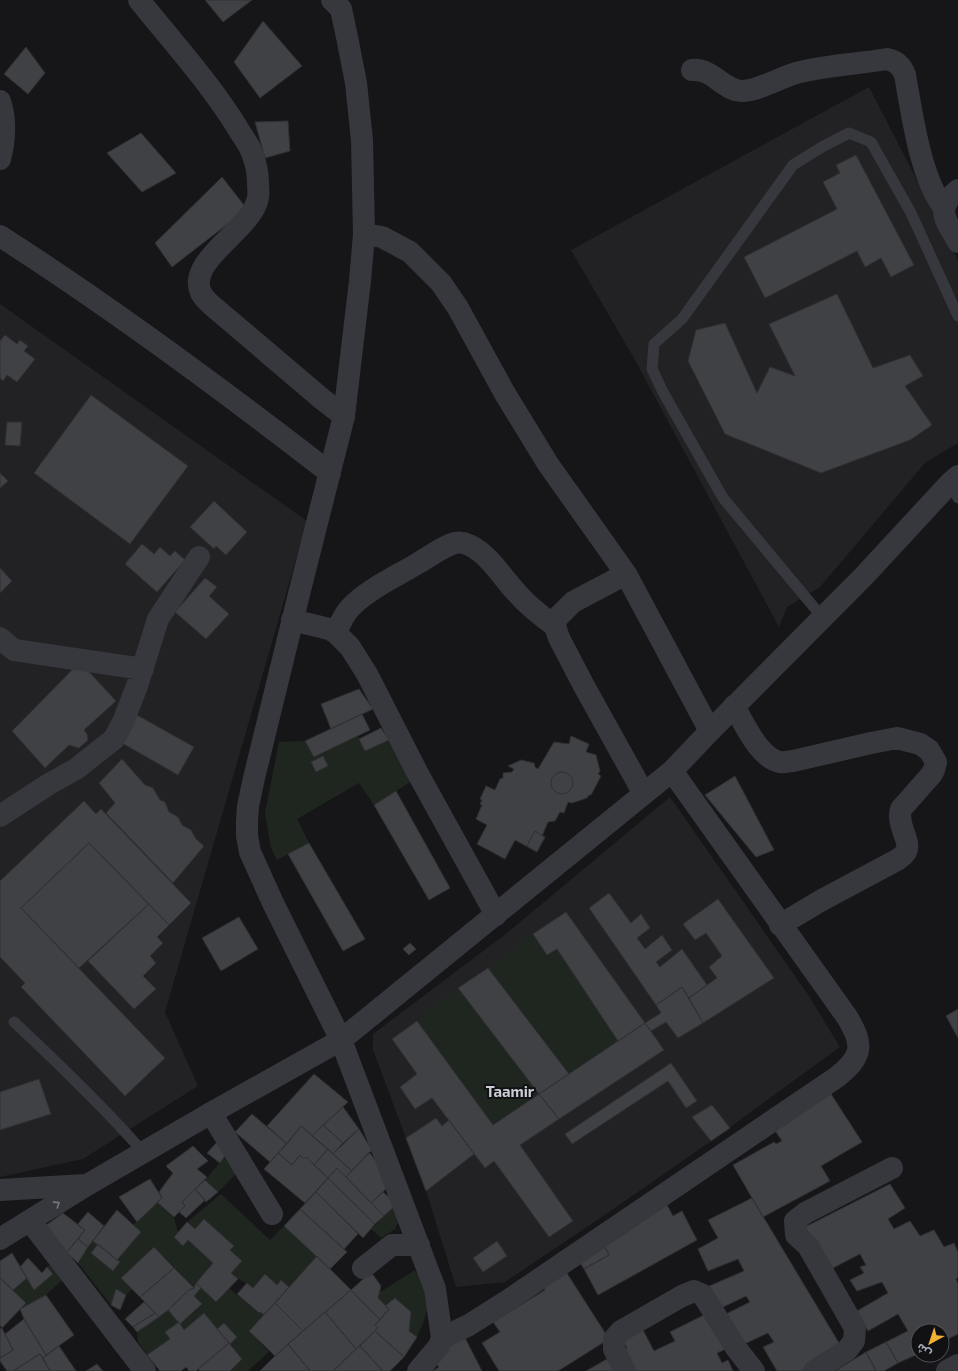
<svg xmlns="http://www.w3.org/2000/svg" width="958" height="1371" font-family="'Exo 2','Noto Sans Arabic',sans-serif">
<style>
.built{fill:#222225}
.green{fill:#1e261f}
.building{fill:#404145;stroke:#303034}
.lines{fill:none;stroke-linecap:round;stroke-linejoin:round}
.service{stroke:#37383d;stroke-width:11}
.minor{stroke:#37383d;stroke-width:22}
.tertiary{stroke:#37383d;stroke-width:22}
.oneway{stroke:#757881}
.labels{text-anchor:middle;dominant-baseline:central;stroke-width:4;stroke-linejoin:round;paint-order:stroke}
.neighbourhood-label{font-size:15px;font-weight:bold;fill:#c9ccd4;stroke:#111113}
</style>
<rect width="100%" height="100%" fill="#161618"/>
<path class="built" d="M869 87 958 260V443L925 463 820 587 787 607 779 627 635 360 571 250Z
M0 304 307 521 165 1012 198 1086 83 1159 0 1177Z
M670 797 809 996 840 1047 711 1141 612 1210 505 1282 456 1287 428 1197 373 1050V1034L507 933Z"/>
<path class="green" d="M358 736 365 751 389 740 412 781 374 805 359 783 297 819 309 843 277 860 271 848 265 813 279 742 305 741 315 757Z
M533 934 547 955 557 949 618 1041 569 1074 488 968Z
M458 988 539 1094 493 1125 417 1021Z
M224 1158 239 1171 218 1192 205 1180Z
M221 1194 270 1240 284 1226 317 1256 289 1287 281 1280 277 1285 265 1275 253 1288C246 1282 238 1280 231 1273L242 1261 230 1250 234 1246 204 1219 195 1229 187 1222Z
M157 1202 174 1218 178 1232 174 1237 183 1245 188 1240 213 1263 196 1283 194 1288 154 1247 121 1278 132 1289 126 1295 116 1289 111 1305 78 1263 93 1241 98 1244 92 1253 113 1271 120 1263 117 1260 141 1232 133 1225Z
M397 1204 402 1214 395 1229 381 1238 371 1229Z
M51 1264 64 1278 46 1295 20 1309 26 1303 13 1290 27 1278 34 1290 53 1274 47 1267Z
M415 1270C420 1278 427 1287 428 1296 430 1308 422 1326 417 1337L409 1331 411 1312 395 1298 385 1306 378 1298 380 1292Z
M201 1288 216 1302 229 1288 258 1313 260 1312 264 1315 249 1331 269 1352 248 1371H230L242 1359 230 1344 237 1337 224 1323 217 1329 204 1313 184 1330 180 1324 202 1305 194 1296Z
M168 1310 179 1322 165 1332 170 1339 147 1355 138 1342 137 1332Z"/>
<path class="building" d="M205 0H252L223 22Z
M263 21 302 66 260 98 234 62Z
M26 47 45 73 28 94 4 74Z
M288 121 290 151 265 158 255 122Z
M141 133 176 173 142 192 107 153Z
M856 155 914 265 891 277 881 258 865 267 857 251 765 298 744 257 837 209 823 182 840 173 836 165Z
M222 177 247 209 172 267 155 243Z
M837 294 873 368 910 355 923 376 905 386 932 425 910 440 821 473 725 434 688 361 696 330 725 323 757 393 770 367 795 376 769 324Z
M5 335 17 344 20 340 28 346 24 351 35 359 17 382 7 375 3 381 0 378V341Z
M91 395 188 466 130 544 34 473Z
M7 422H22L20 446 5 445Z
M0 473 8 481 0 488Z
M214 501 247 532 226 555 216 546 214 549 190 527Z
M142 544 154 554 160 547 170 556 175 551 185 560 157 592 125 564Z
M0 568 12 581 0 593Z
M205 578 217 587 209 596 229 614 206 639 175 612Z
M80 662 116 701 84 730 87 734 88 740 79 748 69 745 45 768 12 731Z
M359 689 373 709 331 729 321 704Z
M362 714 370 730 314 757 305 741Z
M137 715 194 747 178 775 122 743Z
M381 728 389 740 365 751 359 739Z
M571 736 589 744 586 752 596 755 600 771 598 774 601 776 591 795H589L587 798 572 803 568 802 564 813 560 812 555 821 548 822 542 836 545 837 537 852 515 840 505 859 477 844 487 825 476 819 482 805 480 804 482 800 480 799 486 786 495 790 500 779 503 778V773L512 772 514 769 508 766 521 760 534 763 535 767 538 769 554 742 569 744Z
M323 756 328 766 316 772 311 762Z
M122 759 145 785 153 788 160 800 165 802 169 812 178 817 182 825 191 830 196 839 204 846 173 883 106 813 115 803 99 783Z
M551 783a11 11 0 1 1 22 0a11 11 0 1 1-22 0Z
M735 776 774 850 756 857 705 795Z
M396 791 450 888 429 900 374 805Z
M84 801 96 814 101 809 191 903 169 925 89 843 21 908 165 1058 125 1096 21 987 25 983 0 957V881Z
M535 831 545 837 537 852 527 846Z
M89 843 149 904 79 968 21 908Z
M309 843 365 939 343 951 288 854Z
M609 893 631 923 641 914 650 928 637 938 645 949 662 935 672 950 656 962 660 967 682 949 707 985 689 998 682 987 656 1005 589 908Z
M718 899 774 978 703 1023 689 998 717 978 709 967 722 956 706 933 695 940 683 924Z
M149 904 169 925 157 937 163 943 150 956 156 963 143 976 156 989 134 1009 88 961Z
M566 912 645 1023 618 1041 557 949 547 955 533 934Z
M239 917 258 949 221 971 202 938Z
M410 943 416 949 409 955 403 949Z
M488 968 569 1074 539 1094 458 988Z
M682 987 703 1023 678 1038 666 1022 651 1031 645 1023 661 1013 656 1005Z
M958 1009V1038L946 1016Z
M417 1021 493 1125 539 1094 559 1119 520 1145 573 1221 549 1237 494 1161 485 1168 432 1098 415 1109 400 1087 417 1074 392 1039Z
M645 1023 664 1050 559 1119 539 1094Z
M671 1063 697 1101 686 1108 668 1081 572 1144 565 1134Z
M314 1074 348 1102 312 1136 301 1126 287 1144 267 1126Z
M39 1079 51 1114 0 1130V1092Z
M831 1094 862 1142 821 1166 830 1181 763 1217 733 1165 774 1142 776 1144 782 1141 774 1129Z
M712 1105 730 1128 711 1141 692 1117Z
M343 1107 359 1129 343 1143 323 1125Z
M252 1114 287 1144 270 1162 235 1132Z
M436 1118 442 1126 449 1120 474 1154 426 1191 406 1138Z
M323 1125 343 1143 333 1154 312 1136Z
M301 1126 328 1149 314 1165 306 1157 304 1159 300 1155 292 1165 278 1153Z
M359 1129 372 1150 352 1171 333 1154Z
M219 1140 230 1149 220 1163 207 1153Z
M193 1146 208 1161 197 1169 207 1177 182 1202 185 1206 174 1217 157 1202 162 1198 159 1192 173 1173 166 1166Z
M328 1149 352 1171 346 1177 337 1168 328 1178 314 1165Z
M369 1152 386 1175 388 1187 371 1203 346 1177Z
M278 1153 292 1165 300 1155 304 1159 306 1157 328 1178 305 1203 264 1169Z
M337 1168 384 1216 375 1224 328 1178Z
M328 1178 375 1224 363 1238 316 1192Z
M150 1179 162 1198 137 1222 119 1197Z
M205 1180 218 1192 206 1202 195 1189Z
M890 1184 905 1208 888 1219 894 1229 910 1221 920 1236 934 1230 944 1247 954 1243 958 1252V1277L956 1279 958 1284V1334L942 1342V1331H918V1354L898 1363 886 1342 908 1331 898 1314 868 1331 857 1311 888 1293 882 1282 857 1291 850 1280 864 1273 860 1267 866 1265 860 1254 831 1269 805 1227Z
M195 1189 205 1200 186 1218 179 1212 185 1206 182 1202Z
M316 1192 358 1234 344 1249 300 1209Z
M383 1192 397 1204 384 1216 371 1203Z
M752 1198 842 1348 805 1371H777L763 1347 774 1342 768 1333 740 1346 722 1316 750 1302 746 1296 719 1309 707 1287 744 1271 738 1259 708 1271 698 1249 718 1238 708 1220Z
M667 1205 673 1216 682 1211 697 1240 598 1295 584 1269 609 1255 603 1244Z
M300 1209 347 1252 330 1269 284 1226Z
M117 1210 141 1232 117 1260 93 1241Z
M88 1212 104 1226 88 1247 78 1239 85 1230 77 1225Z
M63 1213 85 1230 67 1252 45 1226Z
M204 1219 234 1246 230 1250 242 1261 231 1273 238 1279 216 1302 196 1283 213 1263 188 1240 183 1246 174 1237 187 1222 195 1229Z
M78 1239 88 1247 78 1263 67 1252Z
M497 1241 507 1256 483 1272 473 1258Z
M98 1244 120 1262 113 1271 91 1253Z
M603 1244 609 1255 584 1269 578 1260Z
M154 1247 174 1268 140 1297 121 1278Z
M12 1253 27 1278 13 1290 0 1278V1261Z
M317 1256 351 1290 303 1331 275 1303Z
M28 1258 42 1273 47 1267 53 1274 34 1290 20 1267Z
M563 1267 609 1339 558 1371H499L482 1343 500 1332 493 1322 545 1290 540 1282Z
M174 1268 194 1288 189 1290 168 1310 159 1317 140 1297Z
M371 1272 381 1286 378 1298 389 1309 380 1320 351 1290Z
M265 1274 277 1285 281 1280 289 1287 264 1315 260 1312 259 1313 237 1294 247 1283 253 1288Z
M0 1278 26 1303 2 1328 0 1325Z
M196 1283 201 1288 194 1296 202 1304 180 1324 168 1310 189 1290 194 1288Z
M116 1289 126 1295 120 1310 111 1305Z
M351 1290 380 1320 375 1325 378 1328 356 1349 325 1312Z
M46 1295 74 1335 46 1355 24 1319 20 1309Z
M395 1298 411 1312 409 1331 417 1337 404 1357 375 1331 378 1328 375 1325 389 1309 385 1306Z
M144 1302 155 1313 133 1327 125 1319Z
M275 1303 303 1331 275 1356 249 1331Z
M325 1312 356 1349 333 1371H310L288 1344Z
M710 1312 728 1348 717 1353 722 1363 728 1360 733 1371H630L621 1351 627 1348 623 1341 643 1330 654 1351 675 1341 670 1332Z
M155 1313 159 1317 137 1332 133 1327Z
M204 1313 229 1343 196 1371H189L186 1367 181 1371H160L147 1355 170 1339 165 1332 179 1322 184 1330Z
M24 1319 46 1355 43 1358 40 1354 13 1371H7L0 1361V1358L13 1350 5 1334Z
M224 1323 237 1337 230 1344 217 1329Z
M2 1328 13 1350 0 1358V1329Z
M375 1331 404 1357 390 1371H383L360 1346Z
M462 1332 482 1371H433L439 1367 436 1363Z
M886 1342 898 1363 884 1371H876L866 1352Z
M229 1343 242 1359 230 1371H200L198 1369Z
M288 1344 310 1371H260L275 1356Z
M59 1346 76 1371H50L43 1358Z
M360 1346 383 1371H333L356 1349Z
M866 1352 876 1371H835Z
M40 1354 50 1371H13Z
M607 1359 614 1371H586Z
M97 1364 103 1371H86Z"/>
<g class="lines">
<path class="service" d="M951 482 958 498
M823 618 723 498 663 392 652 369 654 344 682 319 793 165 822 147 849 133 871 142 911 213 958 316
M14 1022C59 1064 103 1106 143 1152"/>
<path class="minor" d="M139 0C172 41 209 82 237 127 242 136 249 144 252 153 256 163 258 173 258 183 258 188 259 194 258 198 252 230 186 260 201 293 206 302 215 308 222 314L322 399 344 416
M692 70C713 68 722 90 742 91 759 91 782 76 800 72 829 65 858 64 887 59 896 61 902 66 905 75 912 113 920 177 944 208
M958 190C934 209 946 220 958 242
M364 234 382 237 410 252 441 283 458 308 504 392 548 464 626 574 710 731
M0 236C114 309 223 390 330 473
M626 574 573 602 557 618 555 626 559 638 584 686 644 794
M292 620 329 629 336 633 350 647 367 674 417 772 496 915
M336 633C340 623 344 614 351 607 368 589 399 575 420 562 431 556 443 546 455 543 460 542 465 543 469 545 489 554 502 577 516 592 527 605 541 616 555 626
M0 638 14 650 143 669
M734 706C744 723 759 758 780 762 784 763 789 761 793 761L871 743 897 738 920 744 929 750 936 762 934 770 931 775 901 809C896 825 912 842 906 852 904 855 900 858 897 860L822 900 780 925
M0 816 49 784 76 769 114 739 123 722 137 686 158 619 199 557
M211 1113 272 1214
M30 1221 145 1371
M363 1268 392 1245H419
M442 1338 469 1325 510 1299 837 1077C863 1056 864 1045 847 1017L672 771
M625 1371 614 1349V1339L621 1331 682 1296 694 1291 703 1295 736 1348 754 1371
M814 1371 847 1350 854 1341 855 1328 808 1246 796 1235 795 1221 805 1213 892 1168
M947 1371 958 1365"/>
<path class="tertiary" d="M332 0 341 9 347 37 356 83 362 140 364 234 360 281 344 416 299 594 254 778 248 806 247 821V836L250 852 273 903 341 1040 435 1289 442 1338 439 1346 418 1371
M0 101C6 120 5 140 0 159
M0 1190 85 1185
M0 1239 87 1185 211 1113 341 1040 672 771 710 731 864 576 951 482 958 476"/>
</g>
<defs><path id="oneway-chevron" d="M-2-3.5L2.5 0L-2 3.5" fill="none" stroke-width="1.6" stroke-linecap="round" stroke-linejoin="round"/></defs>
<use class="oneway" href="#oneway-chevron" transform="translate(57 1204) rotate(-33)"/>
<g class="labels">
<g class="neighbourhood-label">
<text x="510" y="1091">Taamir</text>
</g>
</g>
<g transform="translate(930 1343) rotate(220)"><circle r="19" fill="#111113" stroke="#4d4f55"/>
<path d="M0-3L7 15L0 10L-7 15Z" fill="#f2b134"/>
<text y="-6" font-size="11" font-weight="bold" text-anchor="middle" fill="#a8adb8">ش</text>
</g>
</svg>
